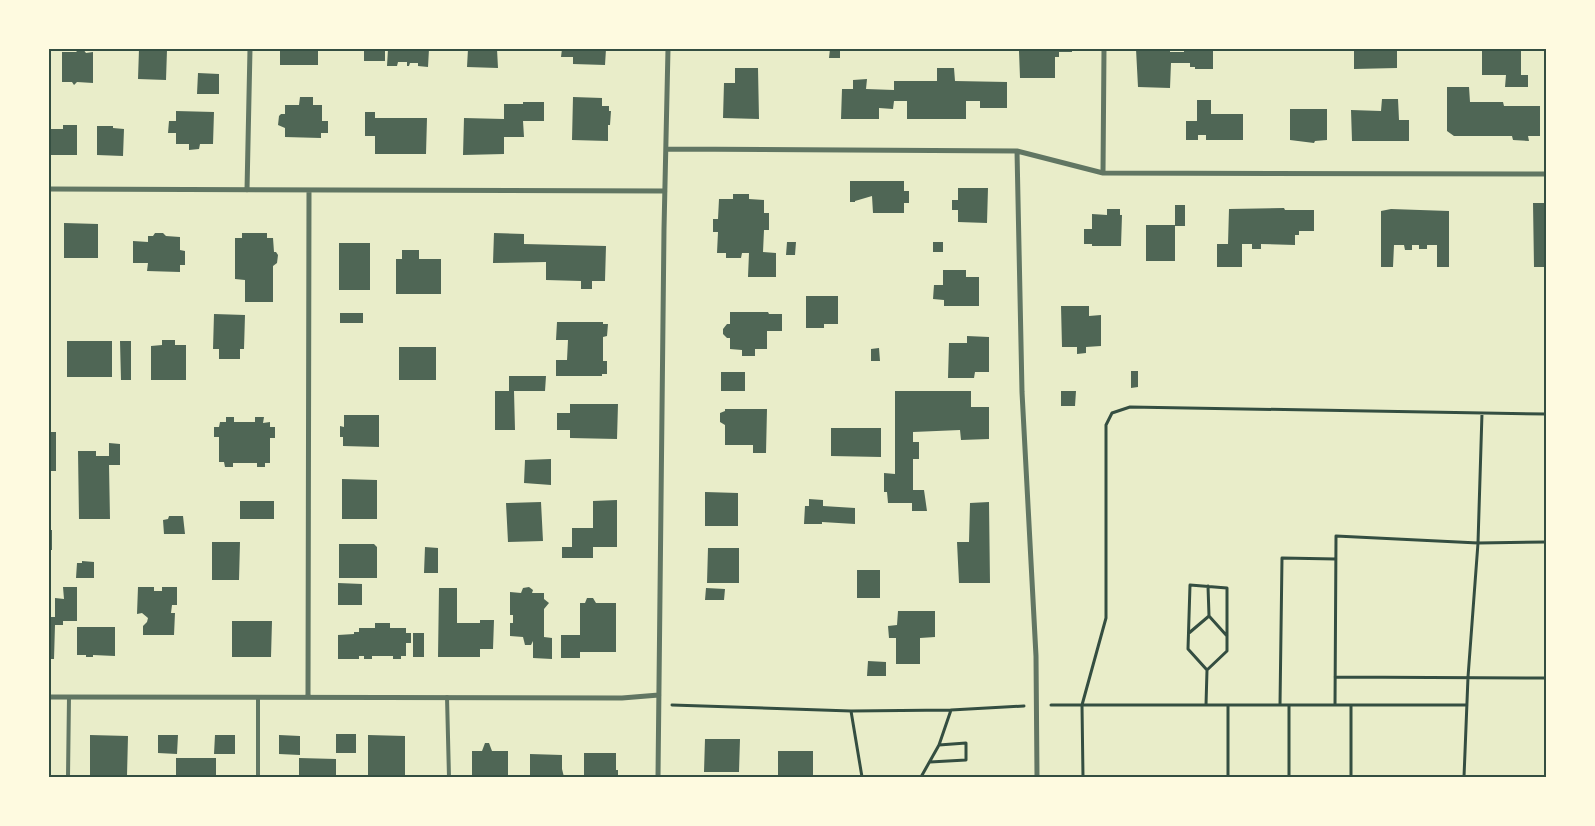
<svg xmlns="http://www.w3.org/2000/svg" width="1595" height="826" font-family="'Titillium Web',sans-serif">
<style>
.building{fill:#4f6655}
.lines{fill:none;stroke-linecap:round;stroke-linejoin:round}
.path{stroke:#344e41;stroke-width:3}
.service{stroke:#617663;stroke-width:4}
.minor{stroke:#617663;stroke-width:5}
.neatline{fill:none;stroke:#344e41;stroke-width:2}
</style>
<rect width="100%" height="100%" fill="#e9edc9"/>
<path class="building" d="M79 49H83L86 53 93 52V83L77 82 74 85 72 82H62V52H76Z
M139 49 167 50 166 80 138 79Z
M280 49H318V65H280Z
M364 49H385V61H364Z
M388 49H429L428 67 418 66V63H410L409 66H407V62H398L397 66H387Z
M468 49H497L498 68 467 67Z
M562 49H606L605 65 573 64V57H561Z
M830 49H840V58H829Z
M1041 49H1072V52H1059V57H1055V78H1020L1019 51H1041Z
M1136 49H1170V52H1184V49H1213V69H1195V67H1190V63H1171L1170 88 1138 87Z
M1354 49H1397V68L1354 69Z
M1482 49H1521V75H1528V87H1505L1506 75H1482Z
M735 68H758L759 119 723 118 724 83H735Z
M937 68H954L955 81 1007 82V108H980V101H966V119H907V101H894L893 109 879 108V119H841L842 89H853V80L867 79 866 89 894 90V81H937Z
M198 73 219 74V94H197Z
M1447 87H1469L1470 102H1503L1504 106H1540V136H1528L1529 141 1513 140 1512 136H1454L1447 131Z
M300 97H313V105H322V121H328V133H321V138L285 137V128L278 125 279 116 281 114H285V105H299Z
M573 97 602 98V106H609V111H611L610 125H608V141L572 140Z
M1382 99H1398L1399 120H1409V141H1352L1351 110 1381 111Z
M1197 100H1211V114H1243V140H1206V135H1198V140H1186V121H1197Z
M523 102H544V121H523L524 137H504V154L463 155 464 118 504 119V104H523Z
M1290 109H1327V140L1315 141 1314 143 1290 140Z
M176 111 214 112 213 144H200L199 149 189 150V144H176V133H168L169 121H176Z
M365 112H375V118H427L426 154H375V136H365Z
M63 125H77V155H50V129H63Z
M97 126H113V128L124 129 123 156 97 155Z
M850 181H904V191H909V203H904V213H873L872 196 855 201V202H850Z
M958 188H988L987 223 958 222V210H952V200H958Z
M733 194H749V199L764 200V213H769V230H764L763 252 776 253V277H748L749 253H742L741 258H726V253H717L718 232H713V219H718L719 199H733Z
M1533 203H1545L1546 267H1534Z
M1175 205H1185V226H1175V261H1146V225H1175Z
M1284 208 1285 210H1314V231H1299V235H1295V245L1261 244V249H1252V244H1242V267H1217V244H1228L1229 209Z
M1107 209H1120V215H1122L1121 246H1092V244H1084V229H1092V214L1107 215Z
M1391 209 1449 211V267H1437V245H1427V249H1419V245H1412V250H1405L1404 245H1394L1393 267H1381V211Z
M64 223 98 224V258H64Z
M155 233H163L166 236 180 237V250L185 251V265H180V272L147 271 148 263H133V241L148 242V236H153Z
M242 233H267V238H273L274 252H276L278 255 277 263 273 266V302H245V280L235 279V238H242Z
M494 233 524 234V244L606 246 605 281H592V289H581V281L546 280V262L493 263Z
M787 242H796L795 255H786Z
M933 242H943V252H933Z
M339 243H370V290H339Z
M402 250H419V259H441V294H396V259H402Z
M943 270H966V277H979V306H944V300L933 299 934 285H943Z
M806 296H838V324H824V328H806Z
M1061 306H1089V316L1101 315V346L1086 347V353L1077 354V347H1062Z
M730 312H768L769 314H782V331H767V349H755V356H742V350L730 349V338H727L723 334V329L727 324H730Z
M340 313H363V323H340Z
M214 314 245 315 244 349H240V359H219V349H213Z
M557 322H603V324H608L607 336 603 337V361H607V374H602V376H556V360H567L568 340H556Z
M967 336 989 337V372H975L974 378H948L949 343H967Z
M162 340H175V345H186V380H151V346L162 345Z
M67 341H112V377H67Z
M120 341H131V380H121Z
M399 347H436V380H399Z
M879 348 880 361H871V349Z
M1131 371H1138V387L1131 388Z
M721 372H745V391H721Z
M509 376H546L545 391H514L515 430H495V391H509Z
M895 391H971V407H989V439L961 440 960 430 913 432V442H919V459H913V490H924L927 511H912V503H888L887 492H884V473L895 474Z
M1061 391H1076L1075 406H1061Z
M570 404H618L617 439 570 438V430H557V413H570Z
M725 409H767L766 453H753V445H725V425L720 422V413L725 411Z
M344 415H379V447L343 446V437H340V426L344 427Z
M226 417H234V422H255V417H264L263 423 270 422V427H275V438H270V463H265V467H257V463H233V467H225L224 462H219V437H214V427H219L220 422H226Z
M831 428H881V457L831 456Z
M49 432H56V471H49Z
M109 443 120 444V465H109L110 519H79L78 451H96V456H109Z
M551 459V485L524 483 525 460Z
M342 479 377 480V519H342Z
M705 492 738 493V526H705Z
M809 499 823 500V506L855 508V524L822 522V524H804L805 506H809Z
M617 500V547H593V558H562V547H572V528H593V501Z
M240 501H274V519H240Z
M541 502 543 541 508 542 506 503Z
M989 502 990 583H959L957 542H969L970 503Z
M169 516H183L185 534H164L163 520 168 519Z
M49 530H52V550H49Z
M212 542H240L239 580H212Z
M339 544H374L377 547V578H339Z
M425 547 438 548V573H424Z
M708 548H739V583H707Z
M82 561 94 562V578H76L77 563H82Z
M857 570H880V598H857Z
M338 583 362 584V605H338Z
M63 587H77V621H63V625H55L54 659H49V617H55V598L64 599Z
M138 587H154V591H162V587H177V605H172L171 613H175L174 635H143V626L147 622 148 618 142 613 137 614Z
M529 587 533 590 532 593H544V599L549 603 544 609V637L552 638V659L533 658V641L531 645H525L523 637 510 636V623H513V615H510V592L521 593 523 588Z
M439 588H457V623H480V620H494L493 649H480V657H438Z
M706 588 725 589 724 600H705Z
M587 598H593L596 603H616V652H580V658H561V635H580V603H585Z
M898 611H935V637L920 638V664H896V638H889L888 626 897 625Z
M232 621H272L271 657H232Z
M375 623H390V628H406V633H411V643H406V656H401V659H393V656H372V659H364V656H359V659H338V635L354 634V632H359V628H375Z
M77 627H115V656L93 655V657H86V655H77Z
M413 633H424V657H413Z
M868 661 886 662V676H867Z
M336 734H356V753H336Z
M90 735 128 736 127 776H90Z
M158 735H178L177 754 158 753Z
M215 735H235V754H214Z
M279 735 300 736V755L279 754Z
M368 735 405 736V776L368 775Z
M705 739H740L739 772H704Z
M485 743H489L492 751H508V777H472V751H482Z
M778 751H813V777H778Z
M584 753H616V770H618V777H584Z
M530 754 562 755V769L564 777H530Z
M176 758H216V777H176Z
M299 758 336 759V777H299Z"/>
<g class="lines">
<path class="path" d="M1208 586 1209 616
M1189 633 1209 616 1227 636
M1335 677 1546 678
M672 705 851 711 951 710 1024 706
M1051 705H1467
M1206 705 1207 670 1227 651V588L1190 585 1188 649 1207 670
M1228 705V777
M1280 705 1282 558 1336 559
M1289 705V776
M1335 705 1336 536 1478 543 1546 542
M1351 705V777
M851 711 862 777
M930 762 966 760V743L939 745
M921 777 939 745 951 710
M1083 777 1082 705 1106 618V425L1112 413 1130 407 1546 414
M1464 777 1468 677 1478 543 1482 413"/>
<path class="service" d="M447 697 449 777
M68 777 69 697
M258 777V697"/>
<path class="minor" d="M666 149 1017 151 1103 173 1546 174
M1017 151 1022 392 1036 656 1037 777
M1103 173 1104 49
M49 189 665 191
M247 190 250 49
M49 697 622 698 659 695
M308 697 309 190
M658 777 664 229 668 49"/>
</g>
<rect width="1595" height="826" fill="none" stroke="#fefae0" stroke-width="100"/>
<rect x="50" y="50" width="1495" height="726" class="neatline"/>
</svg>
